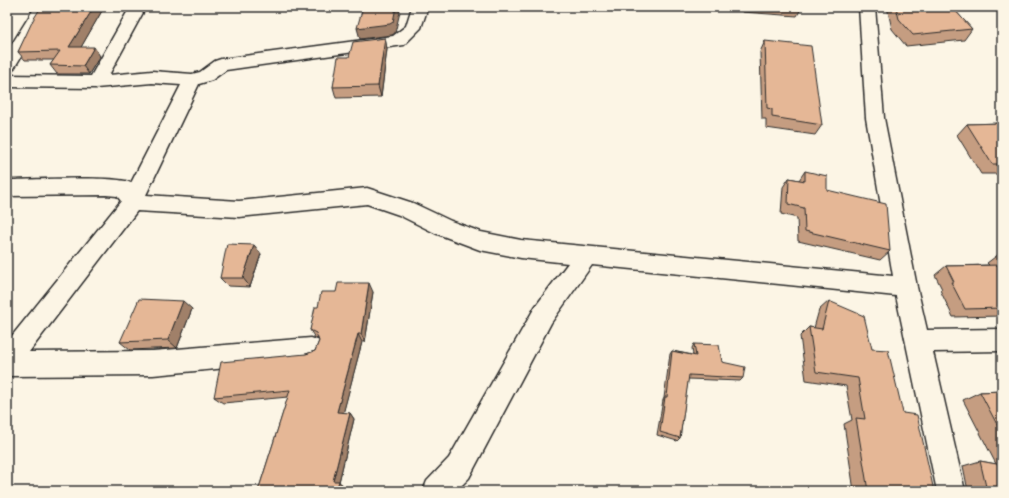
<svg xmlns="http://www.w3.org/2000/svg" width="1009" height="498" font-family="'Gochi Hand',sans-serif">
<style>
.lines{fill:none;stroke-linecap:round;stroke-linejoin:round}
.minor-casing{stroke:#2b2b2b;stroke-width:3}
.minor{fill:#fcf5e5;fill-rule:evenodd}
.wall{fill:#c59d81;stroke:#2b2b2b}
.shaded-wall{fill:#a08069;stroke:#2b2b2b}
.building{fill:#e5b796;stroke:#2b2b2b}
</style>
<rect width="100%" height="100%" fill="#fcf5e5"/>
<filter id="ink" filterUnits="userSpaceOnUse"><feTurbulence type="fractalNoise" baseFrequency=".025" numOctaves="2"/><feDisplacementMap in="SourceGraphic" scale="8" xChannelSelector="R" yChannelSelector="G"/><feConvolveMatrix kernelMatrix="1 2 1 2 8 2 1 2 1" color-interpolation-filters="sRGB"/></filter>
<g filter="url(#ink)">
<g class="lines">
<g class="minor-casing">
<path id="minor" d="M35 7H51L13 70 7 72V52Z
M130 7H146L109 75 152 71 192 74 200 72 215 61 221 59 393 36 406 26 412 7H428L421 28 404 45 226 70 212 80 199 84 146 195 239 201 367 188 413 203 451 221 481 232 521 240 893 276 866 118 859 7H875L884 118 917 287 927 330 1002 329V351L933 352 965 491H937L896 296 592 265 551 323 469 478 456 491H423L427 481 449 458 535 307 568 263 521 258 480 250 435 233 399 215 367 204 239 217 137 211 29 352 153 351 311 338 320 341 323 349 320 357 311 360 153 375 7 376V342L121 201 117 196 106 195 7 196V180C28 180 118 175 131 183L181 85 152 83 96 88 7 87V75L91 76Z"/>
</g>
<use href="#minor" class="minor"/>
</g>
<path class="wall" d="M41 7H104L103 9 81 47 100 56 89 74H57L50 65 54 60H25L18 52Z
M742 7H802L797 16 742 12Z
M887 7H952L972 29 964 40 906 46 892 29Z
M385 38 387 49 381 97 336 98 333 87 349 57Z
M765 41 822 125 815 135 766 128V119H762L760 52Z
M1002 123V174H981L957 135 967 124Z
M805 171 827 190 890 251 880 260 798 241 797 218 781 214 783 187 789 178 799 180Z
M254 245 261 254 250 287 228 286 220 278Z
M999 254H1002V316L953 317 940 290 942 289 935 275 946 266 989 265 987 263Z
M336 292H373L365 342H362L343 413H350L354 419 339 482 344 486 343 491H258L288 397 223 403 214 397 306 354 315 351 319 341V339L315 338 310 330 318 307Z
M829 301 872 349 903 413 934 491H854L844 424 852 420 846 386 806 380 800 336 809 327 814 328 819 310Z
M192 309 177 348 130 350 120 342Z
M694 344 722 362 743 378 740 381 688 379 680 438 677 441 657 435 663 400 664 398 670 354 672 351 693 355 692 348Z
M1002 391V491H968L963 466 980 461 996 464 963 400 980 392Z"/>
<path class="shaded-wall" d="M94 7H104L103 9 76 56 69 47Z
M396 7H399L400 12 395 33 392 35 360 39 357 28Z
M385 38 387 49 381 97 378 86Z
M94 47 100 56 89 74 83 66Z
M254 245 261 254 250 287 243 278Z
M369 283 373 292 365 342 361 334Z
M183 301 192 309 177 348 168 340Z
M358 334 362 342 342 418 337 412Z
M350 413 354 419 339 482 344 486 343 491H337L333 481Z"/>
<path class="building" d="M41 7H94L69 47H94L83 66 50 65 60 51 18 52 33 20Z
M363 7H396L393 22 390 24 357 28Z
M896 7H952L972 29 913 35 899 19Z
M385 38 378 86 333 87 338 57H349L353 42Z
M765 41 811 46 822 125 772 117V109L767 108Z
M1002 123V164H992L967 124Z
M805 171 827 176V190L886 204 890 251 805 231 804 208 788 204 789 178 805 181Z
M227 244 254 245 243 278H220Z
M999 254H1002V259Z
M1002 265V308L965 309 951 282H954L946 266Z
M338 283H369L361 334H358L337 412 350 413 333 481H339L336 491H258L290 390 214 397 221 362 306 354 315 351 319 341 316 333 310 330 315 307H318L321 292H336Z
M139 299 183 301 168 340 120 342Z
M829 301 864 316 872 349 888 350 903 413 917 415 934 491H868L856 418 865 419 858 378 816 372 809 327 822 329Z
M694 344 719 345 722 362 745 367 743 378 689 375 680 438 660 432 665 397H667L672 351 696 356Z
M1002 391V434L980 392Z
M980 461 1002 465V491H987Z"/>
</g>
<rect width="1009" height="498" fill="none" stroke="#fcf5e5" stroke-width="24"/>
<rect x="12" y="12" width="985" height="474" fill="none" stroke="#2b2b2b" stroke-width="1.5" filter="url(#ink)"/>
</svg>
